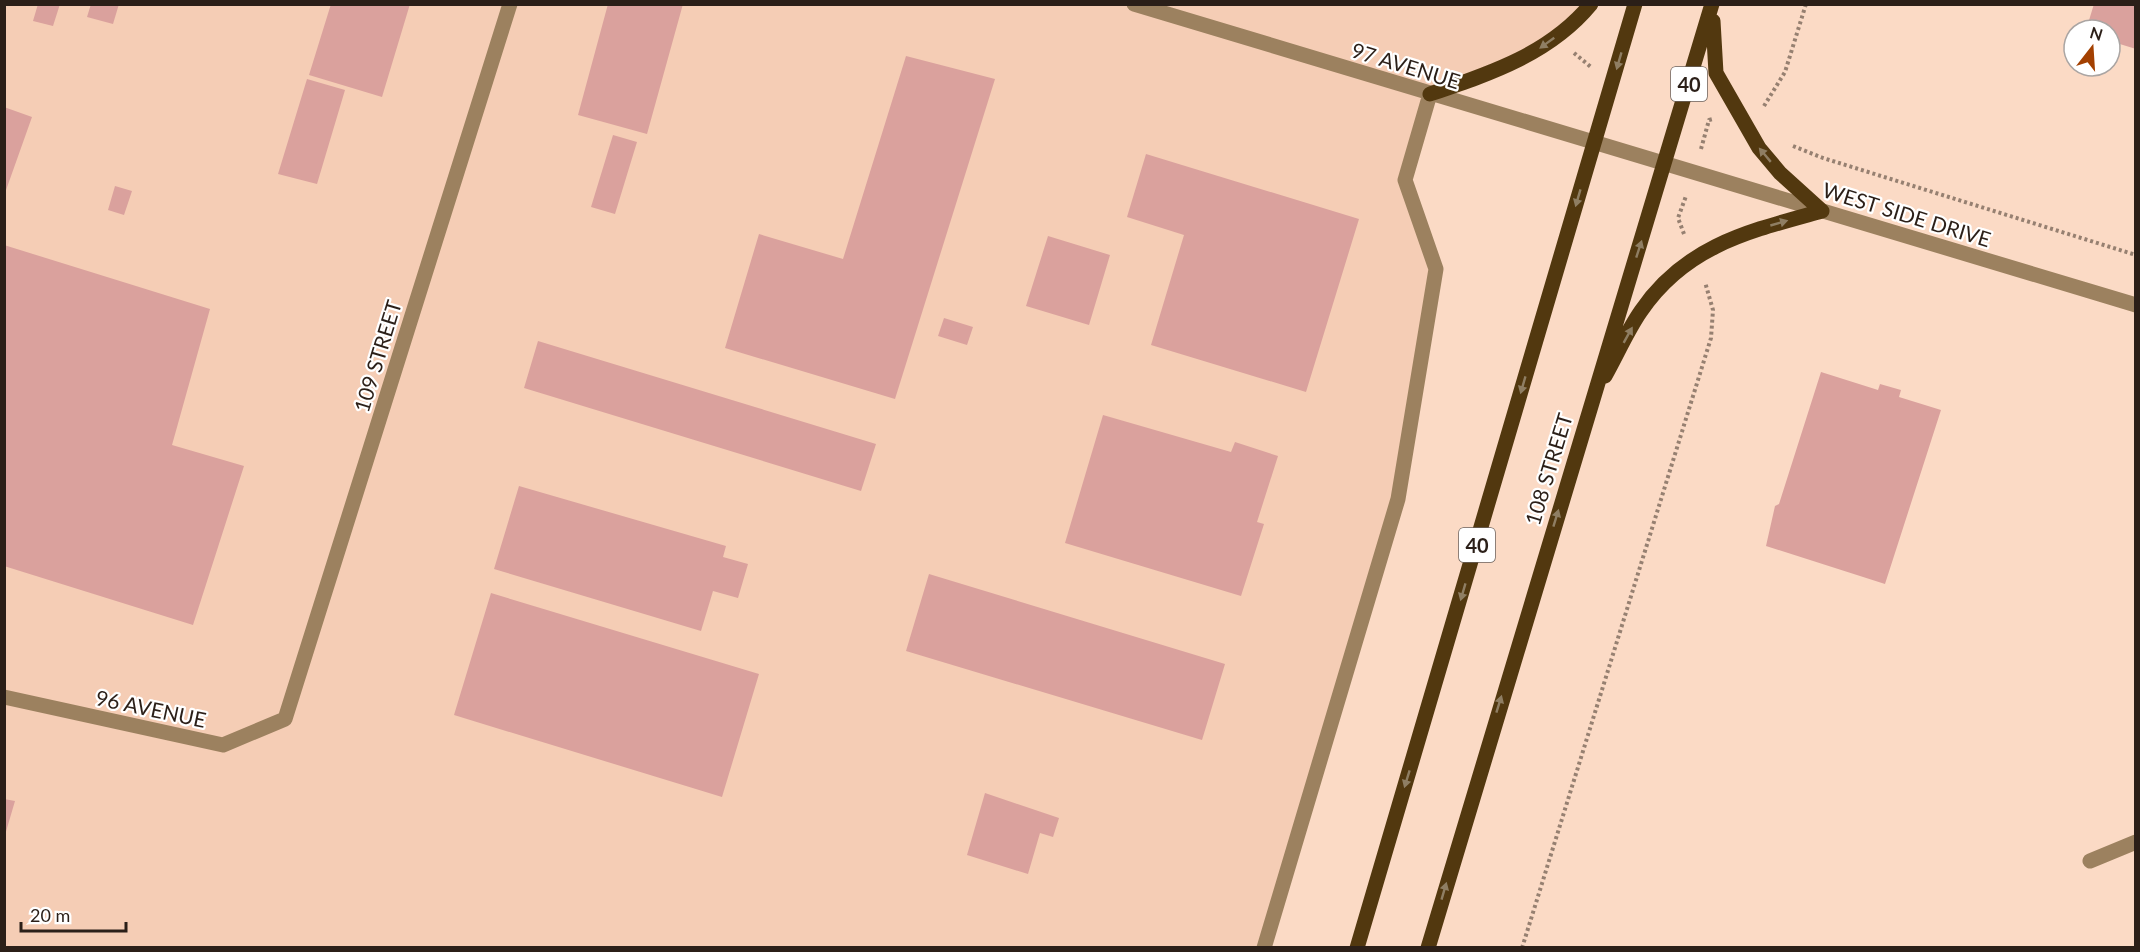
<svg xmlns="http://www.w3.org/2000/svg" width="2140" height="952" font-family="Lato,sans-serif">
<style>
.built{fill:#f5cdb5}
.building{fill:#daa19d}
.lines{fill:none;stroke-linecap:round;stroke-linejoin:round}
.path{stroke:#968071;stroke-width:4;stroke-dasharray:3 3;stroke-linecap:butt}
.minor{stroke:#9c815f;stroke-width:15}
.major{stroke:#52380f;stroke-width:15}
.oneway{fill:#8f7e63}
.labels{text-anchor:middle;dominant-baseline:central;stroke-width:4.5;stroke-linejoin:round;paint-order:stroke}
.shield{fill:#fff;stroke:#6b625d;stroke-width:1.5}
.shield-label{font-size:20px;font-weight:bold;fill:#2b1f18}
.street-label{font-size:21px;fill:#2b1f18;stroke:#fff}
</style>
<rect width="100%" height="100%" fill="#fbdac5"/>
<path class="built" d="M5 5H1591L1547 43 1430 95 1405 180 1436 269 1398 499 1264 947 5 948Z"/>
<path class="building" d="M38 4H60L53 26 33 21Z
M91 4H119L113 24 87 17Z
M331 4H410L382 97 309 75Z
M608 4H683L647 134 578 115Z
M2094 4H2136V49L2110 41V30H2086Z
M906 56 995 79 895 399 725 348 759 234 843 259Z
M307 79 345 90 317 184 278 174Z
M4 107 32 117 5 193H4Z
M613 135 637 142 615 214 591 207Z
M1146 154 1359 219 1306 392 1151 345 1184 235 1127 217Z
M115 186 132 191 124 215 108 210Z
M1048 236 1110 255 1089 325 1026 306Z
M4 245 210 309 172 445 244 466 193 625 4 566Z
M944 318 973 327 967 345 938 336Z
M538 341 876 444 861 491 524 388Z
M1821 372 1878 390 1880 384 1901 390 1899 397 1941 410 1885 584 1766 546 1775 506 1779 504Z
M1103 415 1231 452 1235 442 1278 456 1257 522 1264 524 1241 596 1065 543Z
M519 486 726 546 723 557 748 564 738 598 713 591 701 631 494 569Z
M929 574 1225 664 1202 740 906 651Z
M491 593 759 674 722 797 454 715Z
M985 793 1059 818 1053 837 1040 833 1028 874 967 855Z
M4 799 15 801 5 835H4Z"/>
<g class="lines">
<path class="path" d="M1574 53 1591 67
M1764 106 1785 72 1806 4
M1793 146 1823 158 2136 255
M1701 149 1709 120 1713 119
M1684 234 1678 218 1686 196
M1522 948 1711 338 1713 310 1705 282"/>
<path class="minor" d="M1134 4 2136 305
M4 697 223 745 285 719 510 4
M2090 861 2136 842
M1264 948 1398 499 1436 269 1405 180 1430 94"/>
<path class="major" d="M1713 21 1716 73 1759 148 1780 173 1822 211
M1430 94C1489 74 1550 54 1591 4
M1605 376C1617 355 1627 331 1641 311 1686 245 1750 231 1822 211
M1357 948 1635 4
M1428 948 1712 4"/>
</g>
<defs><path id="oneway-solid" d="M-6-.8H1V-3.2L6.5 0L1 3.2V.8H-6Z" transform="scale(1.5)"/></defs>
<g class="oneway">
<use href="#oneway-solid" transform="translate(1547 43) rotate(144)"/>
<use href="#oneway-solid" transform="translate(1619 61) rotate(106)"/>
<use href="#oneway-solid" transform="translate(1765 155) rotate(-130)"/>
<use href="#oneway-solid" transform="translate(1578 198) rotate(106)"/>
<use href="#oneway-solid" transform="translate(1779 223) rotate(-16)"/>
<use href="#oneway-solid" transform="translate(1639 249) rotate(-72)"/>
<use href="#oneway-solid" transform="translate(1628 335) rotate(-61)"/>
<use href="#oneway-solid" transform="translate(1523 385) rotate(106)"/>
<use href="#oneway-solid" transform="translate(1556 518) rotate(-73)"/>
<use href="#oneway-solid" transform="translate(1463 592) rotate(106)"/>
<use href="#oneway-solid" transform="translate(1499 704) rotate(-73)"/>
<use href="#oneway-solid" transform="translate(1407 779) rotate(107)"/>
<use href="#oneway-solid" transform="translate(1444 891) rotate(-74)"/>
</g>
<g class="labels">
<g class="shield">
<rect x="1671" y="67" width="36" height="34" rx="4.5"/>
<rect x="1459" y="528" width="36" height="34" rx="4.5"/>
</g>
<g class="shield-label">
<text x="1689" y="84">40</text>
<text x="1477" y="545">40</text>
</g>
<g class="street-label">
<text transform="translate(1406 65) rotate(17)">97 AVENUE</text>
<text transform="translate(1907 214) rotate(17)">WEST SIDE DRIVE</text>
<text transform="translate(377 356) rotate(-73)">109 STREET</text>
<text transform="translate(1548 469) rotate(-73)">108 STREET</text>
<text transform="translate(151 708) rotate(12)">96 AVENUE</text>
</g>
</g>
<rect width="2140" height="952" fill="none" stroke="#2b1f18" stroke-width="12"/>
<g transform="translate(2092 48) rotate(17)"><circle r="28" fill="#ffffff" stroke="#aaa5a3" stroke-width="1.5"/>
<path d="M0-4.5L10 22L0 15L-10 22Z" fill="#a34001"/>
<text y="-9" font-size="16" font-weight="bold" text-anchor="middle" fill="#2b1f18">N</text>
</g>
<path d="M21 922v9h105v-9" fill="none" stroke="#2b1f18" stroke-width="3"/>
<text x="30" y="922" font-size="18" fill="#2b1f18" stroke="#ffffff" stroke-width="4.5" paint-order="stroke">20 m</text>
</svg>
